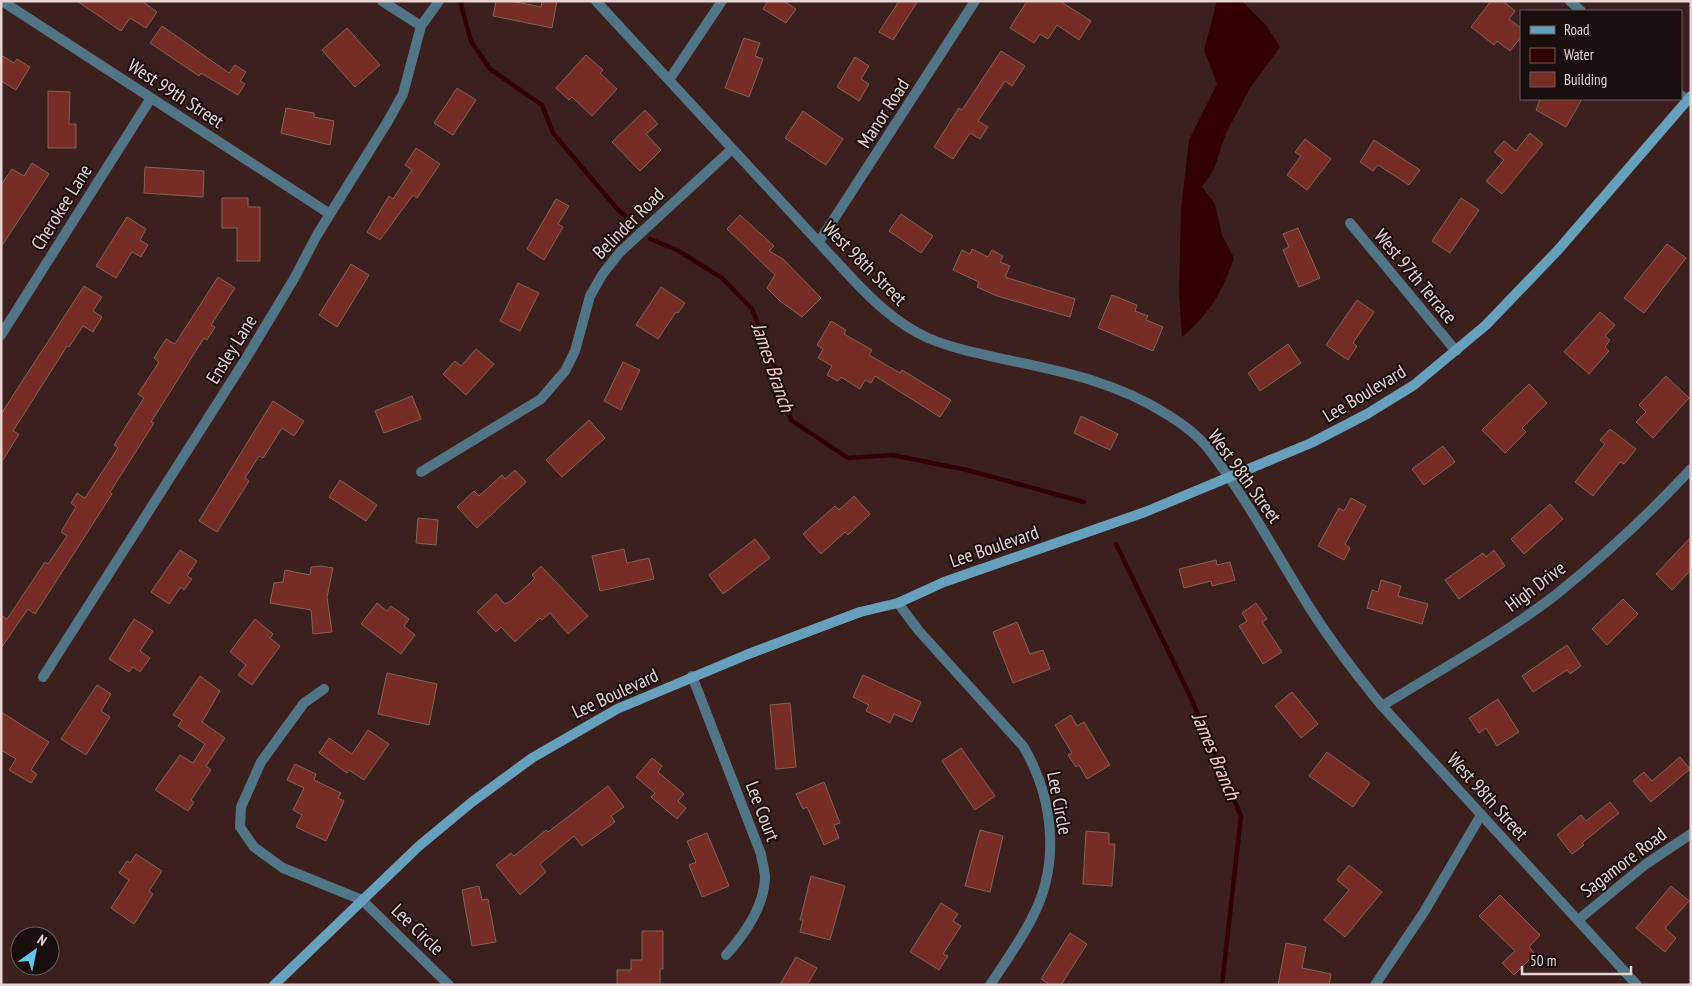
<svg xmlns="http://www.w3.org/2000/svg" width="1692" height="986" font-family="'PT Sans Narrow',sans-serif">
<style>
.water{fill:#320000}
.lines{fill:none;stroke-linecap:round;stroke-linejoin:round}
.stream{stroke:#320000;stroke-width:4.5}
.building{fill:#782c26;stroke:#82625d}
.street{stroke:#517586;stroke-width:10}
.secondary{stroke:#66a0bc;stroke-width:10}
.labels{text-anchor:middle;dominant-baseline:central;stroke-width:4;stroke-linejoin:round;paint-order:stroke}
.street-label{font-size:19px;fill:#e7d4d1;stroke:#1a0e0c}
.water-label{font-size:20px;font-style:italic;fill:#f9cac3;stroke:#1a0e0c}
</style>
<rect width="100%" height="100%" fill="#3b201d"/>
<path class="water" d="M1217 1H1242L1266 25 1280 47 1250 88 1226 133 1214 169 1202 187 1215 204 1222 235 1234 258C1222 292 1210 314 1182 337L1179 291 1181 209 1189 140 1217 84 1204 50Z"/>
<g class="lines">
<path class="stream" d="M460 1 471 41 490 69 542 105 553 133 619 211 632 221
M650 239 677 250 722 278 752 309 771 355 791 420 848 458 892 455 967 470 1084 502
M1116 544 1191 698 1241 816 1222 985"/>
</g>
<path class="building" d="M77 1H142L157 12 146 28 130 18 121 31Z
M496 1H511L541 7 542 1H557L552 28 493 16Z
M768 1H784L796 9 786 23 763 9Z
M899 1H918L893 40 879 32Z
M1027 1H1060L1091 21 1079 40 1057 25 1048 39 1040 34 1034 43 1010 28Z
M1491 1H1503L1515 11 1509 19 1521 28V37L1510 51 1497 41 1494 45 1471 27Z
M162 26 229 73 235 65 246 72 240 81 245 84 238 95 201 73 199 76 150 43Z
M347 28 380 65 355 87 322 50Z
M744 38 760 43 755 56 763 59 749 97 725 88Z
M1001 51 1025 66 1012 86 1005 81 978 121 988 127 980 139 970 133 953 159 934 147 959 108 962 110Z
M1 55 14 63 17 59 30 67 16 90 1 81Z
M586 55 603 70 600 73 617 89 592 116 572 97 569 100 556 88Z
M855 57 869 66 861 79 869 84 859 101 837 87Z
M457 88 476 100 453 135 434 123Z
M48 91 70 92 69 124H76V148H48Z
M1540 99H1582L1566 127 1536 110Z
M286 108 314 113V117L334 121 330 145 281 133Z
M645 110 658 124 646 134 661 150 640 171 612 142Z
M803 111 843 139 826 165 785 138Z
M1530 133 1543 144 1502 194 1486 181 1504 160 1494 152 1504 141 1516 151Z
M1305 139 1331 159 1307 190 1287 175 1301 156 1295 152Z
M1374 140 1420 170 1409 185 1378 165 1373 171 1360 162Z
M416 148 440 164 417 198 413 195 380 240 367 232 389 196 393 199 412 170 405 165Z
M32 163 49 174 1 247V185L12 169 24 176Z
M145 167 204 171 203 197 144 193Z
M222 198H248V207H260V261H237V228H222Z
M1461 198 1479 210 1450 253 1432 241Z
M556 199 569 206 558 224 563 227 544 260 527 249Z
M901 214 933 236 921 253 889 231Z
M740 215 774 246 769 251 783 259 821 298 802 317 780 301 767 288 775 275 727 229Z
M127 217 146 229 140 240 148 245 141 257 132 252 116 278 96 266Z
M1298 228 1320 278 1299 287 1283 250 1289 247 1283 234Z
M1667 244 1686 258 1644 313 1624 298Z
M972 249 988 257 992 250 1003 256 1000 262 1010 266 1005 277 1075 299 1070 317 997 296 977 287 979 282 953 270 962 250 970 254Z
M351 264 369 275 337 327 319 315Z
M218 277 235 288 211 325 215 327 207 340 204 338 151 422 154 423 110 492 112 494 35 614 28 609 1 648V615L7 619 45 562 48 564 67 536 61 532 76 507 71 503 77 493 85 498 118 448 114 445 144 398 138 394 159 362 154 358 166 339 175 344Z
M518 283 539 293 520 331 500 321Z
M84 286 102 297 93 311 102 317 93 332 83 326 69 347 67 346 13 431 19 434 1 463V414Z
M661 287 685 303 678 313 676 312 658 339 636 325Z
M1112 295 1137 305 1135 311 1148 316 1146 320 1163 327 1153 351 1098 328Z
M1357 300 1374 312 1353 343 1357 346 1348 360 1326 345Z
M1600 312 1615 325 1605 336 1610 340 1605 347 1609 351 1589 374 1564 352Z
M831 321 846 330 844 334 872 350 869 355 900 373 902 370 951 400 940 417 875 376 871 383 865 380 860 389 841 377 838 381 827 375 832 366 818 358 823 349 817 345Z
M1288 344 1301 363 1260 391 1248 373Z
M476 349 494 364 466 395 443 374 455 361 461 366Z
M623 362 640 370 621 410 604 401Z
M1666 376 1689 398 1653 438 1636 422 1646 412 1639 405Z
M1529 384 1547 403 1522 428 1526 432 1505 453 1482 430Z
M412 396 421 419 384 433 375 411Z
M273 401 304 421 294 436 282 428 263 458 259 456 245 478 249 481 217 532 199 521Z
M1081 416 1118 434 1110 450 1074 433Z
M589 420 605 438 562 477 546 460Z
M1610 429 1636 449 1624 464 1620 462 1593 496 1575 482 1605 444 1600 440Z
M1443 446 1455 462 1424 485 1412 469Z
M515 470 526 482 477 528 457 507 474 491 479 496 502 475 505 479Z
M340 480 377 505 366 521 329 497Z
M854 496 870 514 848 535 845 532 821 554 803 534 835 506 839 510Z
M1351 498 1366 506 1345 544 1350 548 1344 560 1318 546 1339 508 1344 511Z
M1550 504 1563 519 1524 554 1511 539Z
M418 518 438 520 436 545 416 543Z
M1691 537V570L1672 590 1656 574Z
M755 539 770 558 723 594 709 575Z
M624 549 627 563 649 558 654 579 600 591 592 556Z
M180 550 197 561 187 576 192 579 184 590 181 587 169 604 151 592Z
M1494 550 1505 566 1459 599 1445 580 1483 553 1486 557Z
M1216 560 1217 565 1230 562 1235 580 1212 586 1211 581 1184 588 1179 569Z
M321 566 333 568 327 597 332 632 313 634 311 610 270 603 274 583 283 582 285 570 310 575 311 567Z
M541 566 588 616 568 634 550 613 542 620 540 618 515 642 501 627 496 632 477 612 496 594 505 604 512 600 535 578 532 575Z
M1381 580 1401 586 1398 596 1428 604 1422 624 1367 608 1372 590 1378 592Z
M1623 599 1638 614 1607 645 1592 629Z
M377 603 387 611 391 606 409 619 404 626 415 635 401 654 361 624Z
M1256 603 1267 619 1262 622 1282 652 1263 664 1239 626 1247 621 1242 613Z
M134 619 153 631 140 651 150 658 140 672 133 667 129 672 109 659Z
M255 619 273 634 270 638 280 646 252 685 238 675 246 665 230 652Z
M1017 622 1030 654 1043 650 1050 669 1013 683 993 632Z
M1567 645 1581 666 1570 674 1567 670 1533 692 1522 676Z
M387 673 437 684 429 725 378 714Z
M863 675 921 702 912 722 894 714 890 723 866 711 869 705 853 697Z
M200 676 220 691 202 722 225 738 206 766 211 770 191 800 194 802 188 811 155 790 180 755 193 763 205 744 178 726 182 720 173 715Z
M97 685 111 694 101 711 110 717 86 755 61 739Z
M1292 692 1318 724 1301 738 1275 706Z
M1498 699 1519 732 1497 746 1486 728 1479 733 1469 718Z
M790 703 796 767 776 769 770 705Z
M1 712 49 742 31 770 37 774 31 783 9 770 16 759 1 750Z
M1071 715 1077 726 1084 722 1110 765 1087 779 1079 765 1076 767 1068 755 1072 753 1055 725Z
M368 730 389 744 364 780 349 770 347 773 319 753 329 738 352 754Z
M961 748 995 796 975 810 942 761Z
M1327 752 1370 783 1353 807 1309 776Z
M1680 757 1690 769 1651 802 1633 781 1644 772 1652 781Z
M652 758 662 766 658 772 684 794 678 801 686 808 677 819 651 797 655 793 636 777Z
M295 764 316 774 314 780 341 793 338 798 344 801 326 841 296 827 302 815 293 810 304 788 287 780Z
M824 782 840 823 834 825 839 838 824 845 807 807 803 809 796 794Z
M608 786 624 807 611 816 615 822 582 846 574 836 540 864 546 872 520 895 496 865 511 853 514 856 546 830 548 832Z
M1610 802 1619 813 1582 843 1584 845 1572 854 1557 835 1581 815 1586 821Z
M980 830 1003 836 990 892 965 886Z
M1086 831 1109 833V844H1115L1112 886 1083 884Z
M707 833 729 886 702 897 689 865 696 862 687 841Z
M136 854 162 871 149 891 153 894 134 924 111 908 129 880 119 873 127 861 130 863Z
M1349 865 1382 892 1345 937 1324 920 1349 890 1337 880Z
M811 876 845 886 830 940 800 932 803 920H800Z
M479 886 482 900 488 899 496 942 472 946 462 890Z
M1671 886 1689 901 1665 928 1676 938 1665 952 1636 928Z
M1500 895 1540 935 1529 947 1535 954 1514 975 1502 963 1515 951 1479 916Z
M941 903 958 914 953 921 961 926 943 954 948 956 939 970 910 952Z
M642 931H663V969H660V985H617V970H631V960H642Z
M1070 933 1087 944 1061 985H1050L1041 979Z
M1286 943 1306 947 1302 968 1331 974 1329 985H1278Z
M796 957 817 968 807 985H780Z"/>
<g class="lines">
<path class="street" d="M2 1 330 214
M382 1 421 26
M596 1 846 272C870 298 895 323 928 338 954 349 981 354 1008 360 1065 372 1119 383 1168 415 1181 423 1196 434 1206 446 1245 495 1275 552 1308 605 1330 640 1355 673 1382 706L1637 985
M1570 1 1581 11
M669 80 722 1
M1681 95 1687 100
M1350 223 1456 351
M819 242 975 1
M1 335 151 98
M421 472 541 399 565 371 575 351 590 296 602 275 620 252 732 149
M898 603 919 631 1023 746C1054 798 1061 865 1031 920 1019 943 1004 964 990 985
M692 676 761 854C762 862 765 870 765 878 764 906 744 935 726 955
M43 677 245 360 295 277 317 235 388 121 403 94 421 26 439 1
M324 689 304 703 261 762 241 807 240 827 254 847 283 868 362 900 449 985
M1382 706C1441 669 1503 636 1558 593 1605 555 1649 514 1691 469
M1578 920 1646 864 1691 834
M1375 985 1424 912 1481 815"/>
<path class="secondary" d="M274 985 419 846 472 802 532 758 617 709 746 655 860 612 898 603 944 582 1145 512 1311 443 1367 414 1414 385 1486 325 1558 250 1691 96"/>
</g>
<g class="labels">
<g class="street-label">
<text transform="translate(176 93) rotate(33)">West 99th Street</text>
<text transform="translate(883 113) rotate(-57)">Manor Road</text>
<text transform="translate(61 207) rotate(-58)">Cherokee Lane</text>
<text transform="translate(628 223) rotate(-45)">Belinder Road</text>
<text transform="translate(865 263) rotate(45)">West 98th Street</text>
<text transform="translate(1416 276) rotate(50)">West 97th Terrace</text>
<text transform="translate(231 349) rotate(-58)">Ensley Lane</text>
<text transform="translate(1364 393) rotate(-31)">Lee Boulevard</text>
<text transform="translate(1245 476) rotate(54)">West 98th Street</text>
<text transform="translate(994 546) rotate(-19)">Lee Boulevard</text>
<text transform="translate(1535 586) rotate(-37)">High Drive</text>
<text transform="translate(615 693) rotate(-25)">Lee Boulevard</text>
<text transform="translate(1488 796) rotate(48)">West 98th Street</text>
<text transform="translate(1060 803) rotate(79)">Lee Circle</text>
<text transform="translate(763 811) rotate(69)">Lee Court</text>
<text transform="translate(1623 862) rotate(-37)">Sagamore Road</text>
<text transform="translate(418 929) rotate(44)">Lee Circle</text>
</g>
<g class="water-label">
<text transform="translate(773 367) rotate(71)">James Branch</text>
<text transform="translate(1216 756) rotate(67)">James Branch</text>
</g>
</g>
<rect width="1692" height="986" fill="none" stroke="#e7d4d1" stroke-width="5"/>
<rect x="1520" y="10" width="162" height="90" fill="#1a0e0c" stroke="#6c5d5b"/>
<rect x="1530" y="26" width="25" height="8" fill="#66a0bc" stroke="#6c5d5b"/>
<text x="1564" y="35" font-size="15" fill="#e7d4d1">Road</text>
<rect x="1530" y="48" width="25" height="15" fill="#320000" stroke="#6c5d5b"/>
<text x="1564" y="60" font-size="15" fill="#e7d4d1">Water</text>
<rect x="1530" y="72" width="25" height="15" fill="#782c26" stroke="#6c5d5b"/>
<text x="1564" y="85" font-size="15" fill="#e7d4d1">Building</text>
<g transform="translate(35 951) rotate(33)"><circle r="24" fill="#1a0e0c" stroke="#6c5d5b"/>
<path d="M0-4L9 19L0 12L-9 19Z" fill="#67c4ef"/>
<text y="-8" font-size="14" font-weight="bold" text-anchor="middle" fill="#e7d4d1">N</text>
</g>
<path d="M1522 966v8h109v-8" fill="none" stroke="#e7d4d1" stroke-width="2.5"/>
<text x="1530" y="966" font-size="15" fill="#e7d4d1" stroke="#1a0e0c" stroke-width="4" paint-order="stroke">50 m</text>
</svg>
